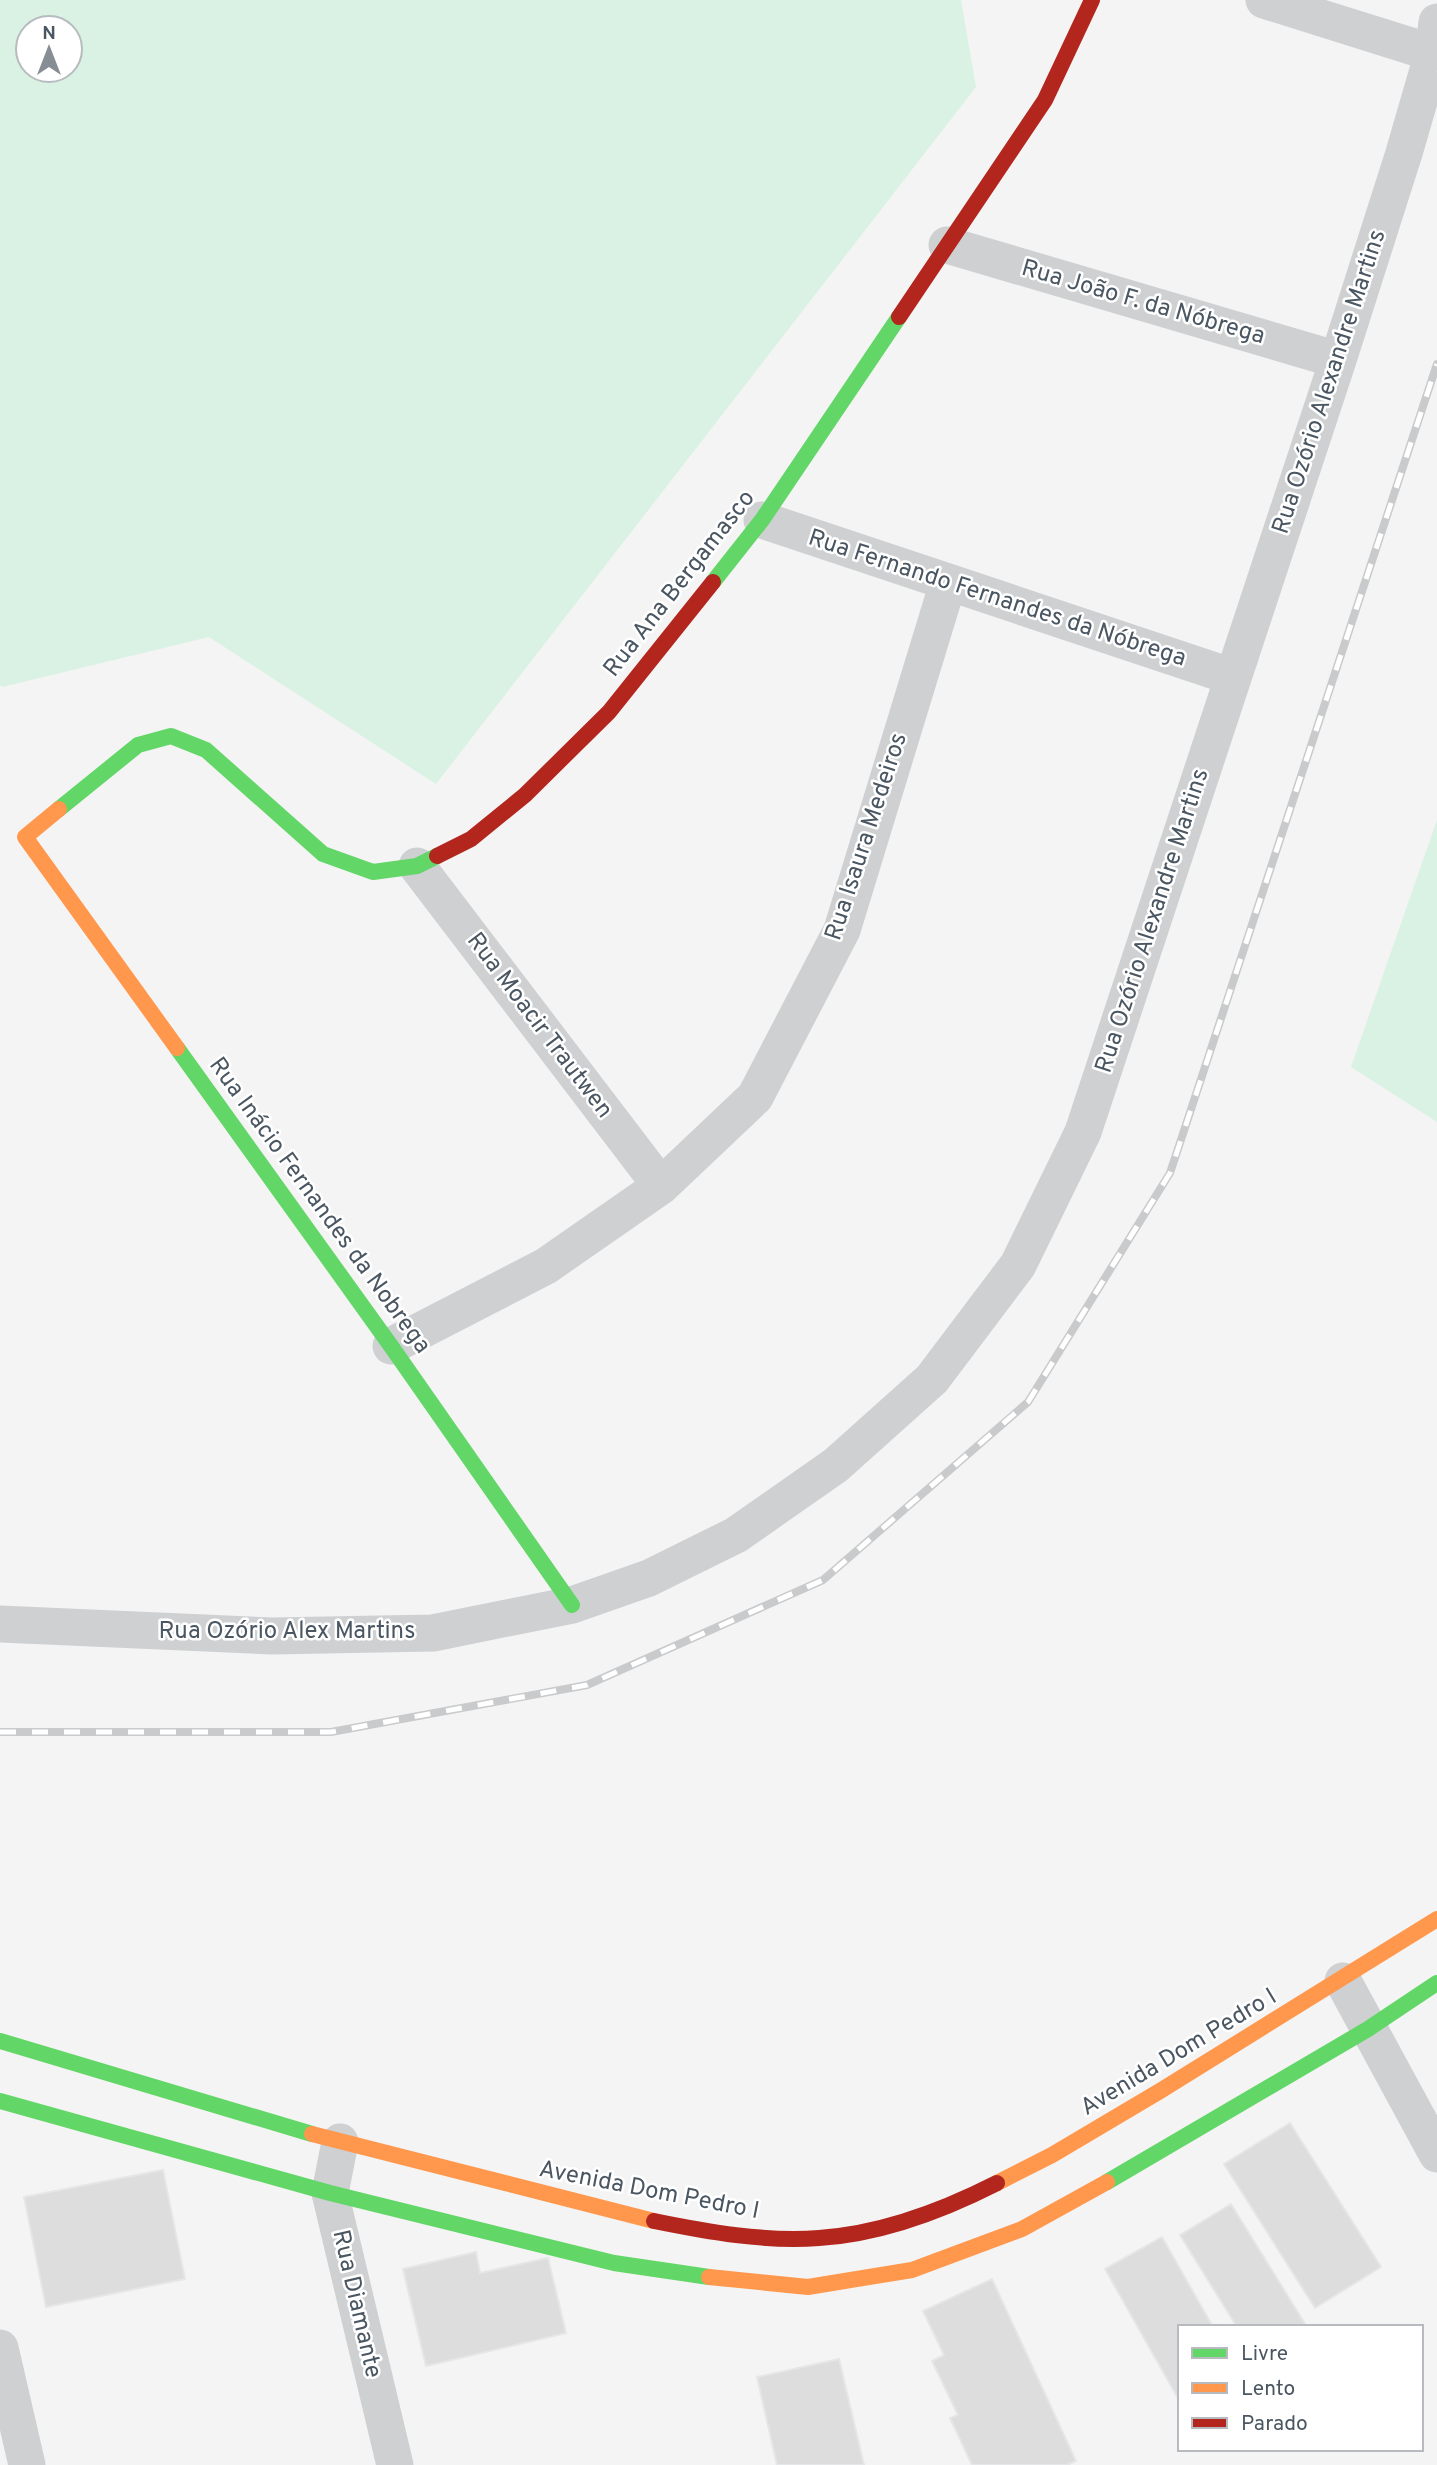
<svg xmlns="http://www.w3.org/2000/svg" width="1437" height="2465" font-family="Overpass,sans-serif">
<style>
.green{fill:#d9f2e3;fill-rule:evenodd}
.building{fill:#ddddde;stroke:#e5e6e7;stroke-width:2}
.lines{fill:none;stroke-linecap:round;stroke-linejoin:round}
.street{stroke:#ced0d2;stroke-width:37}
.fast{stroke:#63d668;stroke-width:16}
.slow{stroke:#ff974d;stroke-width:16}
.jam{stroke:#b3261e;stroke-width:16}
.rail-casing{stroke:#c9cacc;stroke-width:8}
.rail{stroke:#fff;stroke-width:5;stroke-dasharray:16;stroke-linecap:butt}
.labels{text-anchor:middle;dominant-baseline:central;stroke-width:5;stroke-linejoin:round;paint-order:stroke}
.street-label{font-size:24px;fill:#4a5661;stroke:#fff}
</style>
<rect width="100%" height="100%" fill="#f4f4f4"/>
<path class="green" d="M0 0H961L976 87 436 784 209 637 2 687 0 685ZM28 28H70V70H28Z
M1437 820V1122L1351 1067Z"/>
<path class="building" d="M1290 2123 1381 2267 1315 2308 1224 2164Z
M163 2170 185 2279 46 2307 24 2197Z
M1231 2204 1307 2327H1237L1180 2235Z
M1162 2237 1213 2327H1180V2402L1105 2269Z
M476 2252 480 2273 548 2258 566 2333 426 2366 403 2269Z
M992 2279 1076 2461 1067 2465H972L950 2418 958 2415 932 2361 944 2355 923 2311Z
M839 2359 864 2465H777L757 2377Z"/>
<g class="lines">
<path class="street" d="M1264 0 1433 53
M947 245 1338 360
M762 520 1233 677
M417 866 661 1186
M391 1346 546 1266 661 1186 755 1097 842 930 948 583
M0 1624 272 1636 433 1633 572 1605 649 1578 736 1535 836 1465 932 1379 1018 1265 1083 1132 1338 360 1404 153 1433 53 1437 22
M1343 1981 1437 2154
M340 2142 330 2193 395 2465
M0 2348 27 2465"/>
<path class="fast" d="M713 582 762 520 899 317
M59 809 138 745 171 736 206 750 323 854 373 872 417 866 437 856
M177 1048 391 1346 572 1605
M0 2041 312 2134
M0 2101 330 2193 614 2263 709 2277
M1107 2182 1368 2029 1437 1983"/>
<path class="slow" d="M59 809 25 837 177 1048
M312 2134 654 2221
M997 2183 1052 2155 1160 2091 1437 1919
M709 2277 808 2287 912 2270 1022 2229 1107 2182"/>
<path class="jam" d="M899 317 1045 100 1092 0
M437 856 471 839 525 795 609 712 713 582
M654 2221C708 2232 764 2242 819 2238 881 2234 942 2211 997 2183"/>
<g class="rail-casing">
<path id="rail" d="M0 1732H331L587 1685 823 1580 1028 1402 1170 1173 1437 364"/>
</g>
<use href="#rail" class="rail"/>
</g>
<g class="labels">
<g class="street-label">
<text transform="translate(1143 303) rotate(16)">Rua João F. da Nóbrega</text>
<text transform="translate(1330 382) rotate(-72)">Rua Ozório Alexandre Martins</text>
<text transform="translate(680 584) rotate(-52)">Rua Ana Bergamasco</text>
<text transform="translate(997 599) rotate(18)">Rua Fernando Fernandes da Nóbrega</text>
<text transform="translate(867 837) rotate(-72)">Rua Isaura Medeiros</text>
<text transform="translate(1153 921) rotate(-72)">Rua Ozório Alexandre Martins</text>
<text transform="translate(539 1026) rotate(53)">Rua Moacir Trautwen</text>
<text transform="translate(319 1206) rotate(54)">Rua Inácio Fernandes da Nobrega</text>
<text x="287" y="1632">Rua Ozório Alex Martins</text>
<text transform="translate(1179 2053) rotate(-31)">Avenida Dom Pedro I</text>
<text transform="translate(649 2191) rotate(11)">Avenida Dom Pedro I</text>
<text transform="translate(356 2304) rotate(77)">Rua Diamante</text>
</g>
</g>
<rect x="1178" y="2325" width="245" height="126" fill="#ffffff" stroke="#b7bbc0" stroke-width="2"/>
<rect x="1192" y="2348" width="35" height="10" fill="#63d668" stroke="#b7bbc0" stroke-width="2"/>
<text x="1241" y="2360" font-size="21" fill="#4a5661">Livre</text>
<rect x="1192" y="2383" width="35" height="10" fill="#ff974d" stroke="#b7bbc0" stroke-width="2"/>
<text x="1241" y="2395" font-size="21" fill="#4a5661">Lento</text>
<rect x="1192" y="2418" width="35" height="10" fill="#b3261e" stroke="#b7bbc0" stroke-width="2"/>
<text x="1241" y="2430" font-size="21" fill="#4a5661">Parado</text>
<g transform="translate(49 49)"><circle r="33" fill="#ffffff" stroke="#b7bbc0" stroke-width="2"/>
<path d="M0-5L12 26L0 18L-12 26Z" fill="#868d94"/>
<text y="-10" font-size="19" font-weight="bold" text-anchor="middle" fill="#4a5661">N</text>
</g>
</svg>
